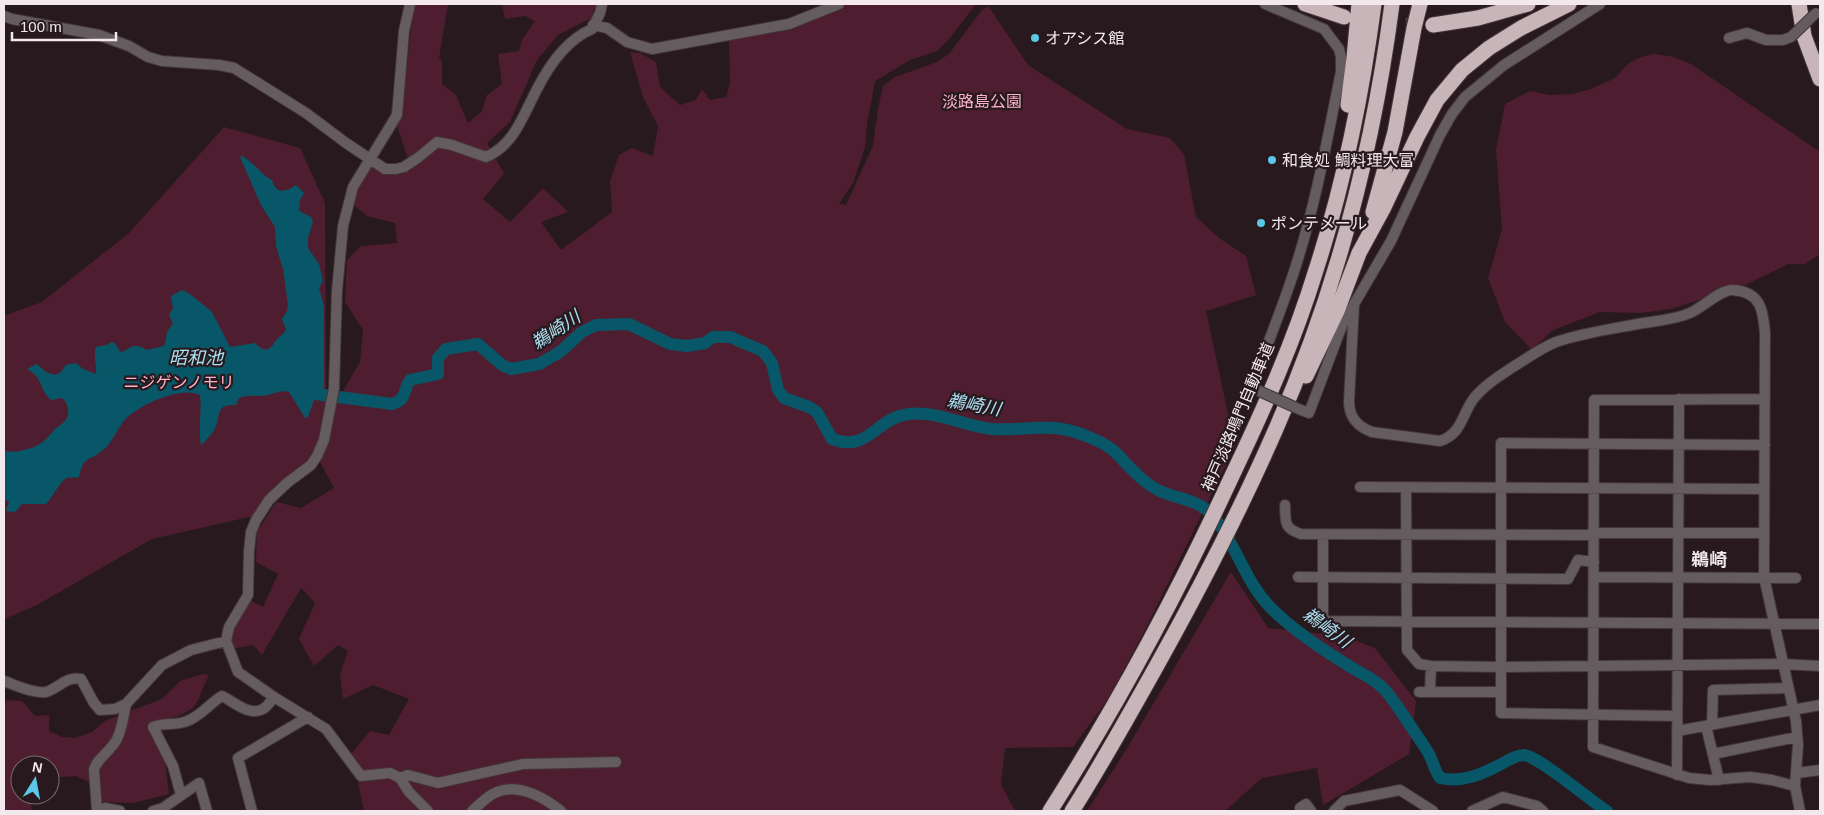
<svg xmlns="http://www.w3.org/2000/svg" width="1824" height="815" font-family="Arial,'Noto Sans JP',sans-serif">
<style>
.green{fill:#4e1e30}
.water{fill:#085769}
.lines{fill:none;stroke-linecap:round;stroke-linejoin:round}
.river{stroke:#085769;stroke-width:12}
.highway-tunnel{stroke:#46383c;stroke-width:15;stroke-dasharray:15 8;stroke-linecap:butt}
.minor-casing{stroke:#44363a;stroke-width:12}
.highway-casing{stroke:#44363a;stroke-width:17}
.minor{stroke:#645c5e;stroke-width:10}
.highway{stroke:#c8b5ba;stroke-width:15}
.minor-bridge-casing{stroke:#44363a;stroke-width:12;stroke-linecap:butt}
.minor-bridge{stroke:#645c5e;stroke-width:10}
.poi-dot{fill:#5ac8e6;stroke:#27191d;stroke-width:2}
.labels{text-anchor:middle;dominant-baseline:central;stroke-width:4.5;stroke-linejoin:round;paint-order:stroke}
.poi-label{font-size:16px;fill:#f3e9ec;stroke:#27191d;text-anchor:start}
.park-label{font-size:16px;fill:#fdb2c9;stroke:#27191d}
.street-label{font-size:16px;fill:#f3e9ec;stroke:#27191d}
.water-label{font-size:18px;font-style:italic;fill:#aae1f2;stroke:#27191d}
.neighbourhood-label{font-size:18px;font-weight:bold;fill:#f3e9ec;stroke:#27191d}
</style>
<rect width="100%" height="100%" fill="#27191d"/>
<path class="green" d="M415 4H448L439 58 442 62V84L456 95 468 123 482 111 487 95 502 84 498 54 519 51 522 40 535 21 525 16 505 19 502 4H596L591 18 558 35 537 60 510 122 487 143 504 174 483 199 510 222 543 188 568 212 541 222 561 250 612 212 610 181 619 155 632 148 653 156 658 126 643 97 630 52 640 53 656 62 660 87 680 105 696 100 702 89 710 100 726 97 730 83 729 40 842 4H976L949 39 937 51 910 60 875 81 867 124 865 147 853 183 839 204 846 205 873 146 878 109 883 86 895 77 937 62 949 54 982 10 988 6 1028 65 1127 129 1170 138 1184 154 1196 217 1219 238 1246 256 1256 295 1206 311 1235 446 1148 624 1108 699 1073 747 1005 748 1001 784 1015 811H364L352 753 370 731 389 735 409 699 373 685 343 699 340 675 348 651 338 645 314 666 299 639 315 603 301 588 262 655 253 645 231 649 233 630 250 600 263 607 278 574 256 562 257 532 276 502 301 508 334 488 317 456 258 515 152 539 37 605 4 619V316L42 302 129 233 224 127 300 148 325 203 326 397 338 400 360 362 363 330 345 302 347 260 361 246 397 243 395 223 367 216 353 204 358 188 371 166 385 174 412 170 397 126 403 104 412 19Z
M1653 54 1670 56 1691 64 1820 152V254L1805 264H1788L1743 286 1671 309 1640 313 1600 312 1553 330 1532 350 1505 322 1488 278 1502 229 1496 150 1505 104 1530 91 1550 95 1572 94 1591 89 1615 78 1629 63 1641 57Z
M1231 572 1268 628 1343 636 1375 648 1416 701 1409 754 1323 805 1317 768 1262 778 1225 811H1087L1126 750Z
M203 674 209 675C204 684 201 695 196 704 189 715 159 722 146 726L165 762 169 794 133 803 102 802 100 787 76 776 50 778V765H20V795H30L32 811H4V706L7 700 22 701 35 716 49 715V731L62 737 75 738 92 732 105 721 162 699 180 681Z"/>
<path class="water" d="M242 156C255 163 262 176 272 180 276 195 286 192 296 185L304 193 300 200 299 211 311 217 313 221 308 238V248L319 264 323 281 319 288 324 307V389L321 396H318L314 400 308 417 305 418 289 392C282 390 276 393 268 395 259 397 249 394 239 398L236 405C215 405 222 412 215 428 213 433 207 439 203 444L201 445C198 429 202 412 200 395 181 385 135 406 123 422 116 431 112 443 103 450 88 463 84 454 79 477 75 478 70 477 67 478 60 481 52 498 46 504H22L15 512 6 511 9 501 4 500V451C15 453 28 450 38 445 45 441 50 435 55 429 58 426 61 425 64 422 71 415 69 404 62 398L51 400C38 388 44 378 27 369L37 364 46 372 55 375 60 373 66 365 76 363 83 369 96 374C97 365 93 355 96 347L107 345 111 342 115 343 121 353C129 348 136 342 146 350L164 346 166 339 167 332 173 323 169 315 173 308 171 296 182 290 190 294 212 312 230 347 255 343C260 348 266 353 272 346 274 344 275 341 277 339 280 336 283 334 286 330L282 319 287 311 288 305 283 269 276 246 275 227 261 205 240 157Z"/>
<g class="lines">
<path class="river" d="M316 394 392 404C408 399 402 391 410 380L438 374V358L446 349 478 344 502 365 511 369 539 364 560 352 582 332 596 325 629 324 670 344 687 346 705 343 713 337H730L763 351 772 363 778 390 784 398 809 407 817 412 832 439C870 453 874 418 909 414 940 411 963 426 992 429 1015 431 1039 425 1062 429 1076 431 1105 442 1115 452 1128 465 1142 482 1158 490 1175 499 1198 499 1211 514 1236 542 1244 581 1271 608 1293 630 1320 648 1346 664 1359 673 1370 676 1382 687 1394 699 1402 714 1412 728 1417 736 1424 745 1429 754 1433 762 1435 771 1440 778 1463 783 1483 774 1503 763 1509 760 1516 755 1524 755 1540 757 1589 800 1607 811"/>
<path class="highway-tunnel" d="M1360 20 1402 25H1433"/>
<g class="minor-casing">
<path id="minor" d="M410 4 404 31 397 115 353 187 343 226 337 291 334 388 324 440 317 456 311 465 287 483 269 500 256 520 251 532 249 551 248 595 229 627 226 641 238 672 274 697 326 729 361 776 390 773 400 778 408 775 438 783 523 764 616 762
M4 16 12 19 99 35 129 46 148 57 162 61 219 65 234 68 306 113 346 143 385 169H396L404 167 419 157 437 142 452 145 486 157C514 145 523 116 536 91 548 67 566 40 592 29L600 13 602 4
M593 25 607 28 627 42 652 49 789 24 839 4
M1729 38 1747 33 1766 40H1783L1791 37
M1354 304 1349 402C1349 417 1358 427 1372 432L1440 441C1462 434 1462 414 1474 398 1485 385 1499 376 1513 367 1526 359 1541 348 1556 342 1582 333 1611 329 1638 324 1654 321 1674 320 1690 313 1702 308 1721 289 1733 290 1761 292 1763 310 1765 333L1764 577 1796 721 1798 745 1795 786 1800 811
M1257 390 1251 388C1267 345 1285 302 1298 259 1317 198 1328 134 1341 72V57L1339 49 1324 29 1265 4
M1765 399 1594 400 1593 747 1689 778 1710 780 1750 777 1772 780 1795 786
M1301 410 1309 413 1343 323 1391 241 1440 135 1452 114 1465 97 1504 65 1600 4
M1360 487 1764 489
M1406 487 1407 650 1419 664 1431 666 1501 667 1783 664 1820 666
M1285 505C1286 522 1283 528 1301 534L1586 535 1601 533H1764
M1323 534V621L1820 624
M1298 577 1568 579 1578 560 1594 562
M1594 577 1796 578
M4 681C15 685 34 694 46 692 59 688 66 676 81 679L94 703 100 710 115 709 126 704 162 665 191 650 226 641
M1419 692H1501
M1430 692 1431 666
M1677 716 1501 713V443L1765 445
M1712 725 1713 690 1788 688
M1706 726 1719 780
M1677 731 1820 705
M1713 754 1797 737
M1797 773 1820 770
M1677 775 1679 399
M400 778 409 792 428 811
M181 795 173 766 153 727C164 722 176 726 187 721 201 716 210 703 222 696 233 701 249 717 263 709 267 707 271 701 274 697
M120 811 105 808 97 811 94 770C96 759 112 750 117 739 122 729 124 715 126 704
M153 811 163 808 199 783 207 811
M252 811 238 758 308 717
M472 811C480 804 487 796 497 792 519 783 545 798 561 811
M1301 811 1300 808 1306 804 1311 811
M1334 811 1344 801 1400 790 1433 811
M1472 811 1503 797 1537 806 1543 811"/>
</g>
<g class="highway-casing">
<path id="highway" d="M1305 4 1344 17
M1799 4 1804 36 1820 79
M1433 25 1478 18 1528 4
M1348 105 1354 58 1359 4
M1373 212 1395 132 1414 28 1420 4
M1306 376 1337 311 1359 253 1383 209 1417 137 1437 100 1462 70 1489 48 1521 28 1569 4
M1050 811C1118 704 1178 593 1231 478 1263 411 1294 342 1316 270 1344 184 1362 94 1374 4
M1072 811C1102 764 1129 715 1156 667 1199 590 1240 511 1275 431 1335 296 1373 150 1392 4"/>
</g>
<use href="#minor" class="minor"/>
<use href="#highway" class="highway"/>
<g class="minor-bridge-casing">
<path id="minor-bridge" d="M1791 37 1816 13
M1257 390 1301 410"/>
</g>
<use href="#minor-bridge" class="minor-bridge"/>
</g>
<g class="poi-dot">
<circle cx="1035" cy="38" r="5"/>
<circle cx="1272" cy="160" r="5"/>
<circle cx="1261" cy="223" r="5"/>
</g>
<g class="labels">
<g class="poi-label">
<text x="1045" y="38">オアシス館</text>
<text x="1282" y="160">和食処 鯛料理大富</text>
<text x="1271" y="223">ポンテメール</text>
</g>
<g class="park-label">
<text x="982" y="101">淡路島公園</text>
<text x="179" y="382">ニジゲンノモリ</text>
</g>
<g class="street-label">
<text transform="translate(1238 417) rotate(-67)">神戸淡路鳴門自動車道</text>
</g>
<g class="water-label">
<text transform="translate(556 330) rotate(-34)">鵜崎川</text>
<text x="196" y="358">昭和池</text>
<text transform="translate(974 405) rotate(10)">鵜崎川</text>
<text transform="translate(1327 628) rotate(36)">鵜崎川</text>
</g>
<g class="neighbourhood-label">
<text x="1709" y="560">鵜崎</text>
</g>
</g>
<rect width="1824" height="815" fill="none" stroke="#f3e9ec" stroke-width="10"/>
<g transform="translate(35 780) rotate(11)"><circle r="24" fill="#27191d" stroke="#796c70"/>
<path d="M0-4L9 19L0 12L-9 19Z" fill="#5ac8e6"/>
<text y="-8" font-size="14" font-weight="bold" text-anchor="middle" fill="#f3e9ec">N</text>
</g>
<path d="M12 32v8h104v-8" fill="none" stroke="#f3e9ec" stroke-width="2.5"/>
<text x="20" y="32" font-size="15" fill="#f3e9ec" stroke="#27191d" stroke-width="4" paint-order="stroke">100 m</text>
</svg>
